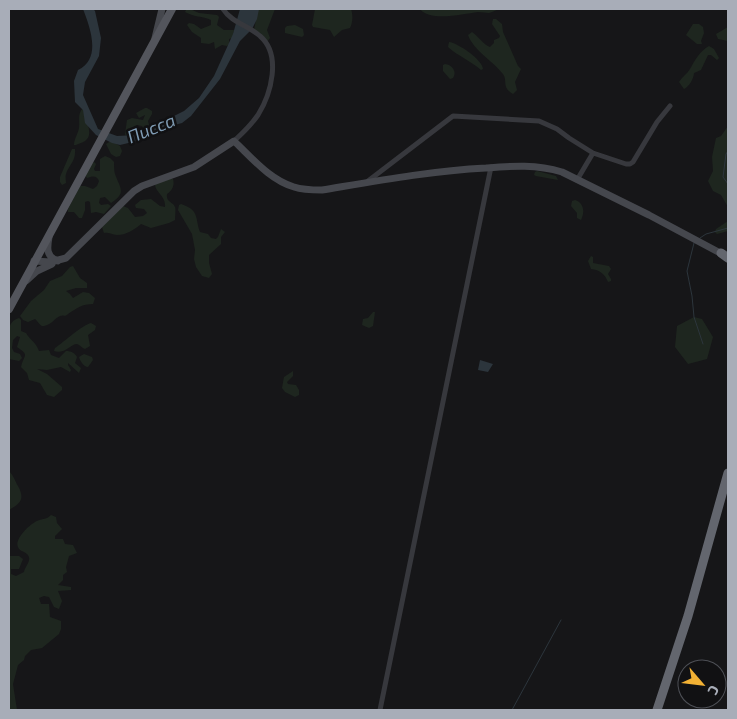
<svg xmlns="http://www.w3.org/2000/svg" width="737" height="719" font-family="'Exo 2',sans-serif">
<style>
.green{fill:#1e261f}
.water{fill:#2c353c}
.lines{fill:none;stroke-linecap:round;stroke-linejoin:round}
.stream{stroke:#2c353c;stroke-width:1}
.street{stroke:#37383d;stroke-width:5}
.secondary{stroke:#45474d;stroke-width:7}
.primary{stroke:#53555c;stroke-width:8}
.highway{stroke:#63666e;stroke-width:9}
.labels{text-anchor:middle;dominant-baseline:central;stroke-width:5;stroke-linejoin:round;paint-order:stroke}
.water-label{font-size:18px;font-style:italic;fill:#7f9bb3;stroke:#111113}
</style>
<rect width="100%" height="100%" fill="#161618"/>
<path class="green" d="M190 9 199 13 217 15 219 17 217 25 224 30H234L233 38 229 39V44L227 46 222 45 215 49 214 42 209 44 201 43V38L192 32 187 25 189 23 194 24 201 29 211 25V20C203 16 193 17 185 12L186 10Z
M258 9H275L267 30 270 38 267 42 254 30Z
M315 9H351C353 15 353 22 350 28L342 30 334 37 330 30 313 27 312 25Z
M420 9H501C497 9 493 12 489 13 486 13 482 12 478 12 463 14 430 22 420 9Z
M493 19H496L502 24 503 32 518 66 521 69 515 82 517 90 513 94C501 87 508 81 503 74 492 60 474 51 468 35L472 32C478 36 484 45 490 47L494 43V40L499 38 500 36 492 24Z
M693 24H699L703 27 704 33 701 41 702 44H697L686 35Z
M295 25 303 29 304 35 302 37 285 33V28L287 26Z
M728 27V41L718 39 716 34Z
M449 42C458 43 483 60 483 69L481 70C471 61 458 56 448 47Z
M709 46 714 49 719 58 717 60 711 55H708L701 70 694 73C694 78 689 87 684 89L679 82C682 77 687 74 690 69 695 60 700 51 709 46Z
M445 64C453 65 457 72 453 78L450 79 443 71V65Z
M83 108C85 115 93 134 87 139 85 142 80 143 76 145H74C74 139 78 134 79 128 80 121 77 114 83 108Z
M145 108H147L152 111V114L148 121 150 129 145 131 142 126 137 125 133 128 131 135 126 136 125 134 127 120 132 118 143 120 145 115 139 118 136 113Z
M728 126V207L721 195 713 191 708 181 713 171 712 157 716 138 721 136Z
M111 141 120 146 122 151 120 156 116 157 111 154 106 144Z
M72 149H75C76 162 69 164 66 174 65 177 66 180 66 183L62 185 60 182V177Z
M105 156 110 158 114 162C114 166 114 171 115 174 120 188 127 193 111 203L105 197 100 198 99 203 101 205 108 204 111 206 104 214 96 212 91 213 90 202 88 201 85 202V210L82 218H79L74 212H68V209L80 186H85L93 189 97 186 99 181C97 175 92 176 87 178L85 175 92 163 94 162 96 164 94 169 95 171H100V159Z
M537 171 556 176 558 180 536 176 534 175 535 172Z
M170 179H173C175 185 172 191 167 194 166 203 172 201 175 207 176 209 175 217 175 220L169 223 151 228 141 224C134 230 126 235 117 235 112 235 109 232 104 233L102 227 123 206 128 208 135 217 143 216 147 213 144 209 136 208 135 205 141 200 151 199 160 206 165 207C166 196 156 193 155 185L157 183Z
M575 200C584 203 585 212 581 220L577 218V213L571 206 572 201Z
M181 204C200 210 195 219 200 232L208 234 211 238 216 239 218 237 221 229 225 232 221 237V244L209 255V263L212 274 209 278 202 276 196 267 194 259 195 250 192 234 178 210 179 205Z
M728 221V231L717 234 715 232 716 229Z
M591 256 593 257V263L609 266 611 269 608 274 611 279V281L608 282C605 274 600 270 591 269L588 261Z
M73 266 80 278 87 283V288H76L66 291 70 294 73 298 83 292 89 293 95 298 93 304C82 304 77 308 68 314 63 318 66 314 60 316 55 318 51 325 44 326 40 327 38 321 35 319L28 322 23 320 20 316 31 301 44 290 50 281 62 276 70 267Z
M373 312H375L373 326 369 328 362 325 363 319 368 318Z
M694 317 702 319 713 337 707 359 688 364 675 347 677 326Z
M19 318 21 320V331L26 333C30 340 36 342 39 351L49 350 51 355 59 358 66 351C71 351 75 353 77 357L75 363 81 368 79 373 68 363V365L71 370 70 372 61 367 47 370 37 369 47 374 62 387V390L54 397 47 395 40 383 29 380 27 373 21 367C24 354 30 356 17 347L20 337 17 336 13 340 12 348 14 352 20 354 22 358 19 361 9 359C9 346 3 322 19 318Z
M91 323 96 326 95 330 88 335 90 346 85 349C82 348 80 345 77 344 72 343 64 355 54 351L55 348C64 342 82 325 91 323Z
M84 354 92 357 93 360 88 367C84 367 80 361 79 357Z
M293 371V376L287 382 288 384 296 385 299 390V395L295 397 285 392 282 388 284 377Z
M9 471C14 476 15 481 18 486 25 499 21 503 9 510Z
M51 515 56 517 57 523 62 529 55 536V539H63L65 544 73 545 77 553 69 556 66 567 67 572 63 575V580L58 585 71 587V590L58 591 62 601 59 609 54 607 49 597 44 596 39 598 41 604H49L50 617 61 621V629L59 634 42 648 31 650 25 656 24 660 18 665 13 684 17 710H9V556H19L23 559 19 569H11V574L16 576 24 572C25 566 33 560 27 554 24 551 19 551 18 547 14 539 30 524 37 521 44 518 46 520 51 515Z"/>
<path class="water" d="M83 9H93L95 11 101 38 99 56 85 82 83 95 98 129 117 136 136 135 184 111 199 98 214 76 233 34 240 9H259L257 19 252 29 240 41 220 79 191 116 182 123 171 126 158 134 149 135 145 139 120 145 112 143 96 135 85 123 83 110 75 102 74 81 78 70C102 59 90 27 83 9Z
M480 360 493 364 488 372 478 370Z"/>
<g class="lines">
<path class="stream" d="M728 151 726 154 723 177 728 184
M700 238 706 234 728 228
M694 243 687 271 692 296 694 317 703 344
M512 710 561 620"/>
<path class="street" d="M223 9C231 22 249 26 260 36 282 55 271 94 258 115 251 125 243 133 234 141
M577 180 593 153 626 164H630L633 162 657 122 670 106
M368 181 453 116 539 121 557 129 569 138 593 153
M380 710 491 167"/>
<path class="secondary" d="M155 38 162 9
M49 237C47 248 46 257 58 261
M34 261 51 262 66 258 134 191 142 186 194 167 234 141C252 158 270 180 294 187 303 190 313 190 322 190 376 181 430 171 486 168 512 166 536 164 562 172L649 215 724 255
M26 281 37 271 52 264"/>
<path class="primary" d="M9 309 172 9"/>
<path class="highway" d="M721 253 728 258
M657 710 688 616 728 473"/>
</g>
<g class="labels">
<g class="water-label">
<text transform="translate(151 128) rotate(-22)">Писса</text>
</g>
</g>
<rect width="737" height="719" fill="none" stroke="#a8adb8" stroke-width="20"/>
<g transform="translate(702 684) rotate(118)"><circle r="24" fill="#111113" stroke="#4d4f55"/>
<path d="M0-4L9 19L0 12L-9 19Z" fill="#f2b134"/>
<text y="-8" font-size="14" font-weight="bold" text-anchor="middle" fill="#a8adb8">С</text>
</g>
</svg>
